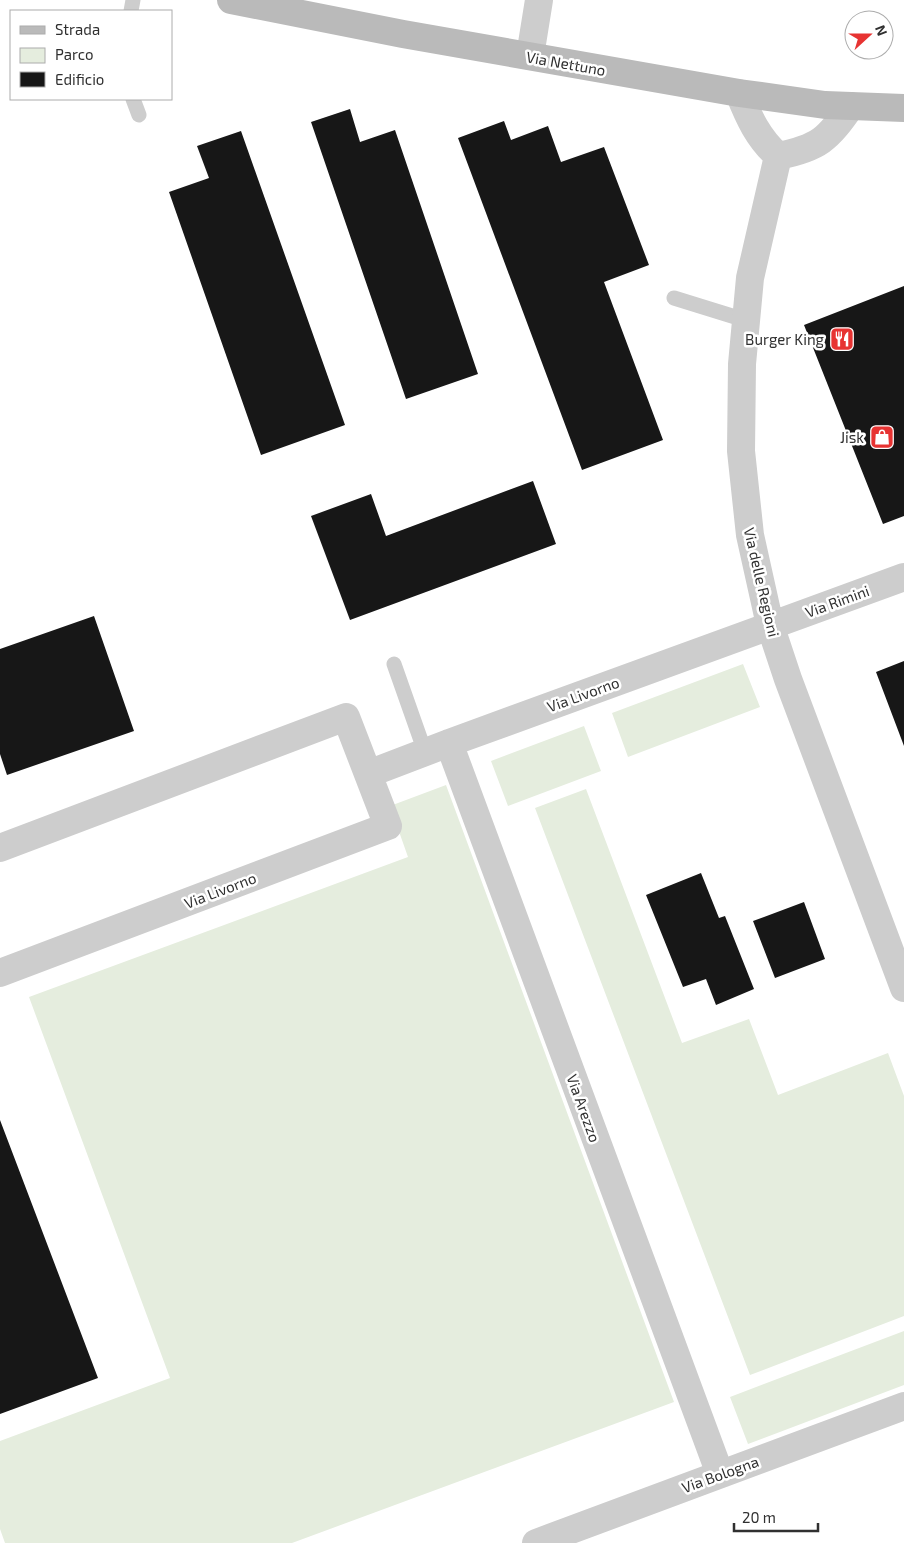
<svg xmlns="http://www.w3.org/2000/svg" width="904" height="1543" font-family="'Exo 2',sans-serif">
<style>
.green{fill:#e5edde}
.building{fill:#171717}
.lines{fill:none;stroke-linecap:round;stroke-linejoin:round}
.lane{stroke:#cdcdcd;stroke-width:15}
.street{stroke:#cdcdcd;stroke-width:28}
.secondary{stroke:#bababa;stroke-width:28}
.labels{text-anchor:middle;dominant-baseline:central;stroke-width:5;stroke-linejoin:round;paint-order:stroke}
.street-label{font-size:15px;fill:#303030;stroke:#fff}
.poi-label{font-size:15px;fill:#303030;stroke:#fff;text-anchor:end}
</style>
<rect width="100%" height="100%" fill="#fff"/>
<path class="green" d="M743 664 760 707 628 757 612 713Z
M584 726 601 771 508 806 491 761Z
M446 785 674 1402 292 1543H5L0 1529V1441L170 1378 29 997 408 857 390 806Z
M586 789 682 1043 749 1019 778 1095 888 1053 904 1096V1316L750 1375 535 808Z
M904 1331V1385L748 1444 730 1397Z"/>
<path class="building" d="M350 109 360 142 395 130 478 374 406 399 311 122Z
M504 121 511 140 548 126 561 162 604 147 649 265 604 282 663 440 582 470 458 138Z
M241 131 345 425 261 455 169 192 209 178 197 146Z
M904 286V516L883 524 804 325Z
M533 481 556 544 350 620 311 516 371 494 386 536Z
M94 616 134 731 7 775 0 754V649Z
M904 661V746L876 672Z
M701 873 719 918 725 916 754 989 716 1005 706 979 683 987 646 895Z
M804 902 825 959 775 978 753 921Z
M0 1120 98 1378 0 1414Z"/>
<g class="lines">
<path class="lane" d="M131 11 133 0
M133 99 139 115
M674 298 745 320
M394 664 425 752"/>
<path class="street" d="M530 56 539 0
M739 93C749 118 758 138 778 156 819 148 828 139 851 106
M778 156 750 278 742 364 741 451 750 535 770 625 788 679 904 988
M449 743 720 1474
M368 774 449 743 904 577
M0 848 346 717 388 826 0 973
M536 1543 904 1406"/>
<path class="secondary" d="M231 0 403 34 739 93 825 105 904 108"/>
</g>
<defs>
<g id="restaurant-square" transform="scale(1.25)"><rect x="-9" y="-9" width="18" height="18" rx="4" fill="#e73332" stroke="#fff"/><path d="M-5-6h1v4h1v-4h1v4h1v-4h1v5L-1.5 .5V6h-2V.5L-5-1ZM5-6V6H3V1.5H1.5Q1.5-4 5-6Z" fill="#fff"/></g>
<g id="shop-square" transform="scale(1.25)"><rect x="-9" y="-9" width="18" height="18" rx="4" fill="#e73332" stroke="#fff"/><path d="M-5-2.5h2.3a2.7 3.5 0 0 1 5.4 0H5L5.5 6h-11ZM-1.5-2.5h3a1.5 2.3 0 0 0-3 0Z" fill="#fff"/></g>
</defs>
<g fill-rule="evenodd">
<use href="#restaurant-square" x="842" y="339"/>
<use href="#shop-square" x="882" y="437"/>
</g>
<g class="labels">
<g class="street-label">
<text transform="translate(566 63) rotate(10)">Via Nettuno</text>
<text transform="translate(762 582) rotate(77)">Via delle Regioni</text>
<text transform="translate(837 601) rotate(-20)">Via Rimini</text>
<text transform="translate(583 694) rotate(-20)">Via Livorno</text>
<text transform="translate(220 890) rotate(-21)">Via Livorno</text>
<text transform="translate(584 1108) rotate(70)">Via Arezzo</text>
<text transform="translate(720 1474) rotate(-20)">Via Bologna</text>
</g>
<g class="poi-label">
<text x="824" y="339">Burger King</text>
<text x="864" y="437">Jisk</text>
</g>
</g>
<rect x="10" y="10" width="162" height="90" fill="#ffffff" stroke="#acacac"/>
<rect x="20" y="26" width="25" height="8" fill="#bababa" stroke="#acacac"/>
<text x="55" y="35" font-size="15" fill="#303030">Strada</text>
<rect x="20" y="48" width="25" height="15" fill="#e5edde" stroke="#acacac"/>
<text x="55" y="60" font-size="15" fill="#303030">Parco</text>
<rect x="20" y="72" width="25" height="15" fill="#171717" stroke="#acacac"/>
<text x="55" y="85" font-size="15" fill="#303030">Edificio</text>
<g transform="translate(869 35) rotate(69)"><circle r="24" fill="#ffffff" stroke="#acacac"/>
<path d="M0-4L9 19L0 12L-9 19Z" fill="#e73332"/>
<text y="-8" font-size="14" font-weight="bold" text-anchor="middle" fill="#303030">N</text>
</g>
<path d="M734 1523v8h84v-8" fill="none" stroke="#303030" stroke-width="2.5"/>
<text x="742" y="1523" font-size="15" fill="#303030" stroke="#ffffff" stroke-width="4" paint-order="stroke">20 m</text>
</svg>
